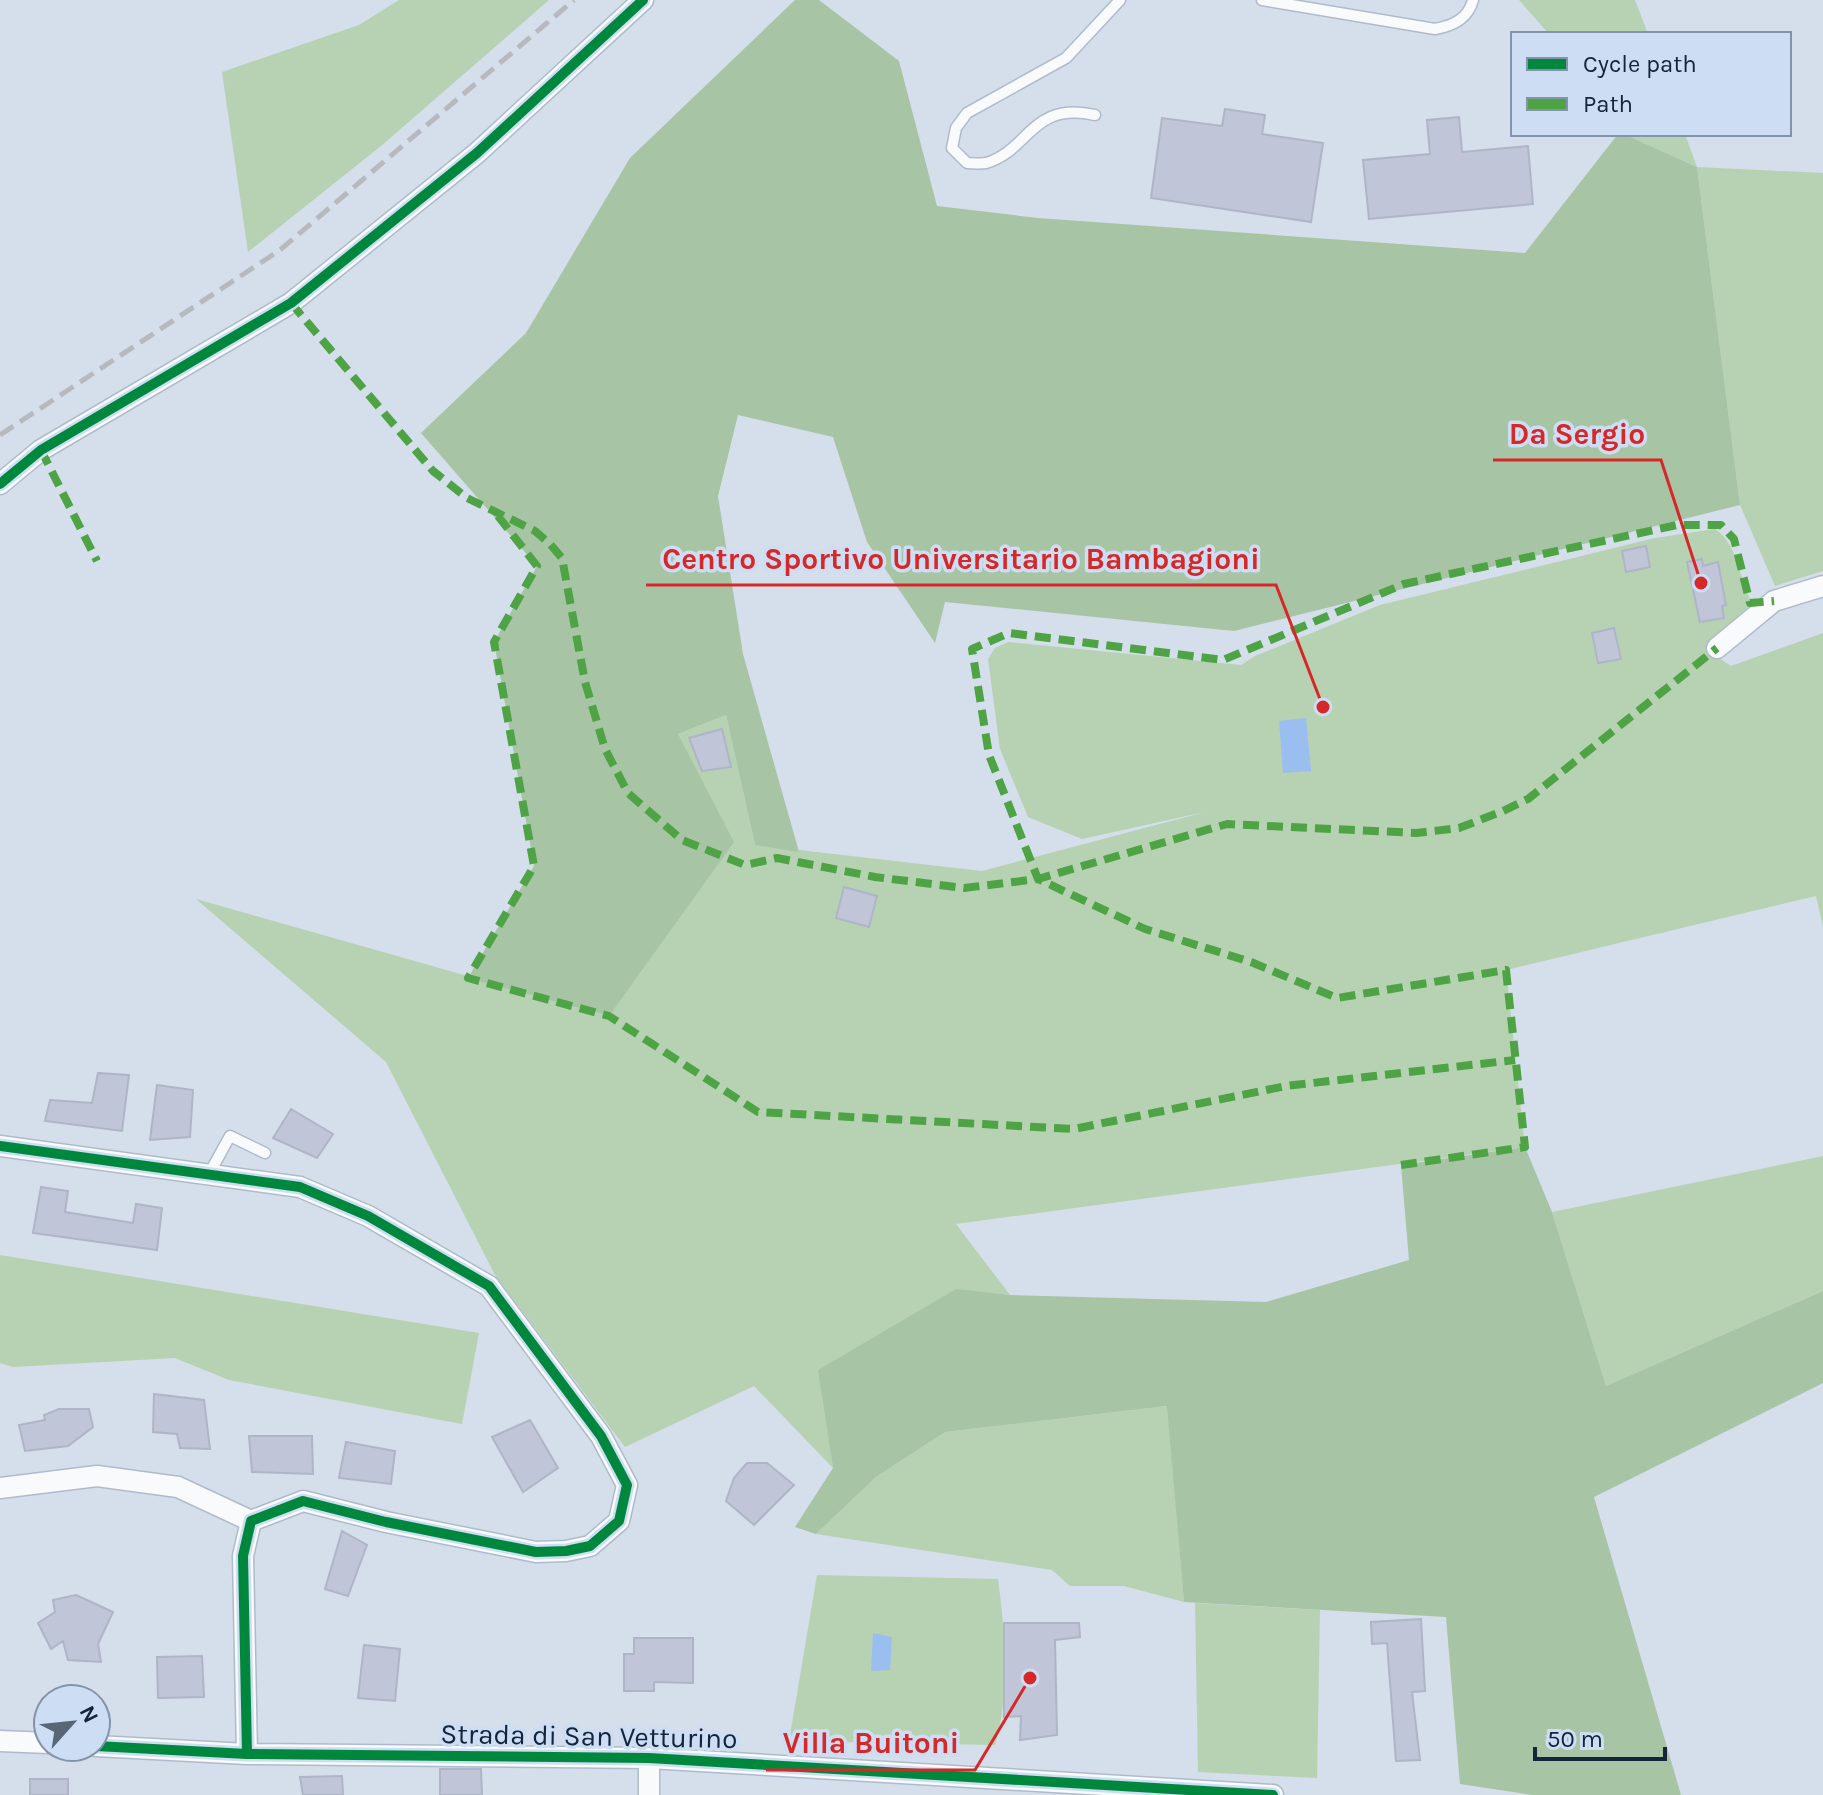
<svg xmlns="http://www.w3.org/2000/svg" width="1823" height="1795" font-family="Karla,sans-serif">
<style>
.green{fill:#b6d2b3}
.forest{fill:#a7c4a5}
.water{fill:#9abeef}
.building{fill:#c0c6d8;stroke:#aeb5c7;stroke-width:2}
.lines{fill:none;stroke-linecap:round;stroke-linejoin:round}
.lane-casing{stroke:#afbbcc;stroke-width:13}
.street-casing{stroke:#afbbcc;stroke-width:23}
.lane{stroke:#f9fafc;stroke-width:10}
.street{stroke:#f9fafc;stroke-width:20}
.rail{stroke:#b6b9be;stroke-width:5;stroke-dasharray:16 8;stroke-linecap:butt}
.quiet{stroke:#4ea345;stroke-width:8;stroke-dasharray:16 8;stroke-linecap:butt}
.cycleway-casing{stroke:#ccddf4;stroke-width:15}
.cycleway{stroke:#00873e;stroke-width:10}
.labels{text-anchor:middle;dominant-baseline:central;stroke-width:7;stroke-linejoin:round;paint-order:stroke}
.street-label{font-size:28px;fill:#14253a;stroke:#ccddf4}
.leader{fill:none;stroke:#d62828;stroke-width:3}
.callout-dot{fill:#d62828;stroke:#ccddf4;stroke-width:3}
.callout-label{font-size:30px;text-anchor:middle;font-weight:bold;fill:#d62828;stroke:#ccddf4;stroke-width:7;stroke-linejoin:round;paint-order:stroke}
</style>
<rect width="100%" height="100%" fill="#d5deeb"/>
<path class="green" d="M399 0H549L381 146 248 252 222 72 359 25Z
M1519 0H1635L1648 34H1549Z
M1624 134H1685L1697 167 1823 173V571L1775 586 1740 505 1697 167Z
M1715 529C1742 547 1738 589 1759 613L1717 648 1722 660 1731 666 1823 633V926L1816 896 1506 970 1525 1147 956 1224 1010 1295 956 1290 819 1370 833 1468 754 1386 625 1447 495 1275 386 1062 196 899 609 1016 678 734 726 715 755 845 982 871 1205 812 1082 839 1028 817 1000 749 988 659 995 648 1008 642 1241 665 1255 656 1380 605 1655 538Z
M1823 1156V1291L1606 1386 1552 1212Z
M0 1255 479 1333 462 1424 229 1380 175 1358 13 1367 0 1363Z
M1168 1406 1184 1602 1124 1586H1070L1052 1570 816 1534 876 1477 945 1432Z
M817 1575 998 1579C1005 1631 1010 1696 995 1745L789 1741Z
M1195 1603 1320 1610 1317 1778 1198 1772Z"/>
<path class="forest" d="M795 0H819L899 61 937 206 1038 218 1525 253 1618 134H1624L1697 167 1740 505 1234 631 945 602 935 643 867 542 833 437 738 415 718 496 743 654 799 852 755 845 726 715 678 734 734 842 609 1016 468 978 534 866 494 642 537 566 421 433 526 333 630 158Z
M1525 1147 1552 1212 1606 1386 1823 1291V1383L1594 1497 1681 1795H1533L1460 1784 1446 1617 1184 1602 1167 1406 945 1432 876 1477 816 1534 795 1527 833 1468 818 1370 956 1289 1010 1295 1266 1302 1409 1260 1401 1165Z"/>
<path class="water" d="M1306 718 1311 771 1283 773 1279 721Z
M873 1633 892 1637 890 1670 871 1671Z"/>
<path class="building" d="M1225 109 1265 115 1262 134 1323 143 1311 222 1151 198 1162 118 1222 126Z
M1459 117 1462 152 1528 146 1533 204 1369 219 1363 160 1430 154 1427 120Z
M1646 546 1650 567 1626 572 1622 551Z
M1702 559 1703 566 1718 562 1726 605 1722 606 1724 618 1700 622 1687 562Z
M1614 628 1621 659 1598 663 1592 633Z
M722 729 731 767 702 771 689 738Z
M844 887 877 896 869 927 836 918Z
M98 1073 129 1075 122 1131 45 1121 50 1100 92 1103Z
M157 1085 193 1090 190 1137 150 1140Z
M291 1109 333 1134 317 1158 273 1138Z
M41 1187 68 1191 65 1212 133 1223 136 1204 162 1208 157 1250 33 1233Z
M154 1394 204 1400 210 1449 180 1448 177 1434 153 1432Z
M59 1409H89L93 1427 68 1446 25 1451 19 1425 45 1420 44 1415Z
M530 1420 558 1468 523 1492 492 1437Z
M249 1436H312L313 1474 252 1472Z
M346 1442 395 1451 391 1484 339 1478Z
M747 1463H767L794 1485 754 1525 726 1501 734 1478Z
M342 1531 367 1545 348 1596 325 1589Z
M76 1595 113 1612 98 1644 101 1662 68 1660 63 1641 51 1649 38 1623 55 1612 53 1600Z
M1421 1619 1425 1691 1412 1692 1420 1760 1396 1761 1387 1643 1372 1644 1371 1622Z
M1004 1623H1079L1080 1637 1055 1640 1057 1735 1020 1740 1021 1716 1004 1717Z
M634 1638H693V1683L654 1682V1691H624V1654H634Z
M364 1645 400 1649 395 1701 358 1698Z
M202 1656 204 1697 158 1698 157 1657Z
M440 1769H481L482 1795H440Z
M342 1776 343 1795H303L300 1777Z
M30 1779H68V1795H30Z"/>
<g class="lines">
<g class="lane-casing">
<path id="lane" d="M1262 0 1435 29C1453 26 1468 19 1473 0
M1095 115C1031 101 1030 150 986 163 980 164 972 163 967 163L952 148 956 128 967 113 1066 58 1120 0
M209 1174 230 1136 265 1153"/>
</g>
<g class="street-casing">
<path id="street" d="M0 484 41 450 291 303 477 153 643 0
M1717 648 1774 601 1823 586
M0 1146 300 1187 368 1216 489 1286 601 1436 627 1485 619 1521 590 1546 566 1551 536 1552 386 1522 303 1501 251 1521 243 1556 247 1754
M0 1488 97 1476 178 1487 251 1521
M0 1741 48 1743
M96 1746 247 1754 649 1758 1273 1795
M649 1795V1758"/>
</g>
<use href="#lane" class="lane"/>
<use href="#street" class="street"/>
<path class="rail" d="M0 435 280 250 574 0"/>
<path class="quiet" d="M291 303 433 471 467 498 535 531 550 544 562 558 585 682 605 749 628 793 682 840 745 865 777 858 875 877 964 888 1038 879 1227 824 1417 833 1459 828 1503 811 1528 799 1717 648
M41 450 97 561
M498 516 537 566 494 642 534 866 468 978 609 1016 758 1112 1074 1129 1286 1086 1515 1060
M1401 1165 1525 1147 1506 970 1337 998 1251 962 1145 929 1038 879 989 755 972 649 1009 633 1223 660 1404 584 1677 525H1721L1734 539 1750 603 1774 601"/>
<g class="cycleway-casing">
<path id="cycleway" d="M0 484 41 450 291 303 477 153 643 0
M0 1146 300 1187 368 1216 489 1286 601 1436 627 1485 619 1521 590 1546 566 1551 536 1552 386 1522 303 1501 251 1521 243 1556 247 1754
M96 1746 247 1754 649 1758 1273 1795"/>
</g>
<use href="#cycleway" class="cycleway"/>
</g>
<g class="labels">
<g class="street-label">
<text transform="translate(589 1736) rotate(1)">Strada di San Vetturino</text>
</g>
</g>
<path class="leader" d="M1701 583L1661 460H1493M1323 707L1276 585H646M1030 1678L975 1770H766"/>
<g class="callout-dot">
<circle cx="1701" cy="583" r="8"/>
<circle cx="1323" cy="707" r="8"/>
<circle cx="1030" cy="1678" r="8"/>
</g>
<g class="callout-label">
<text x="1577" y="444">Da Sergio</text>
<text x="961" y="569">Centro Sportivo Universitario Bambagioni</text>
<text x="871" y="1753">Villa Buitoni</text>
</g>
<rect x="1511" y="32" width="280" height="104" fill="#ccddf4" stroke="#8293aa" stroke-width="2"/>
<rect x="1527" y="58" width="40" height="12" fill="#00873e" stroke="#8293aa" stroke-width="2"/>
<text x="1583" y="72" font-size="24" fill="#14253a">Cycle path</text>
<rect x="1527" y="98" width="40" height="12" fill="#4ea345" stroke="#8293aa" stroke-width="2"/>
<text x="1583" y="112" font-size="24" fill="#14253a">Path</text>
<g transform="translate(72 1723) rotate(63)"><circle r="38" fill="#ccddf4" stroke="#8293aa" stroke-width="2"/>
<path d="M0-6L14 30L0 20L-14 30Z" fill="#586678"/>
<text y="-12" font-size="22" font-weight="bold" text-anchor="middle" fill="#14253a">N</text>
</g>
<path d="M1535 1747v12h130v-12" fill="none" stroke="#14253a" stroke-width="4"/>
<text x="1547" y="1747" font-size="24" fill="#14253a" stroke="#ccddf4" stroke-width="6" paint-order="stroke">50 m</text>
</svg>
